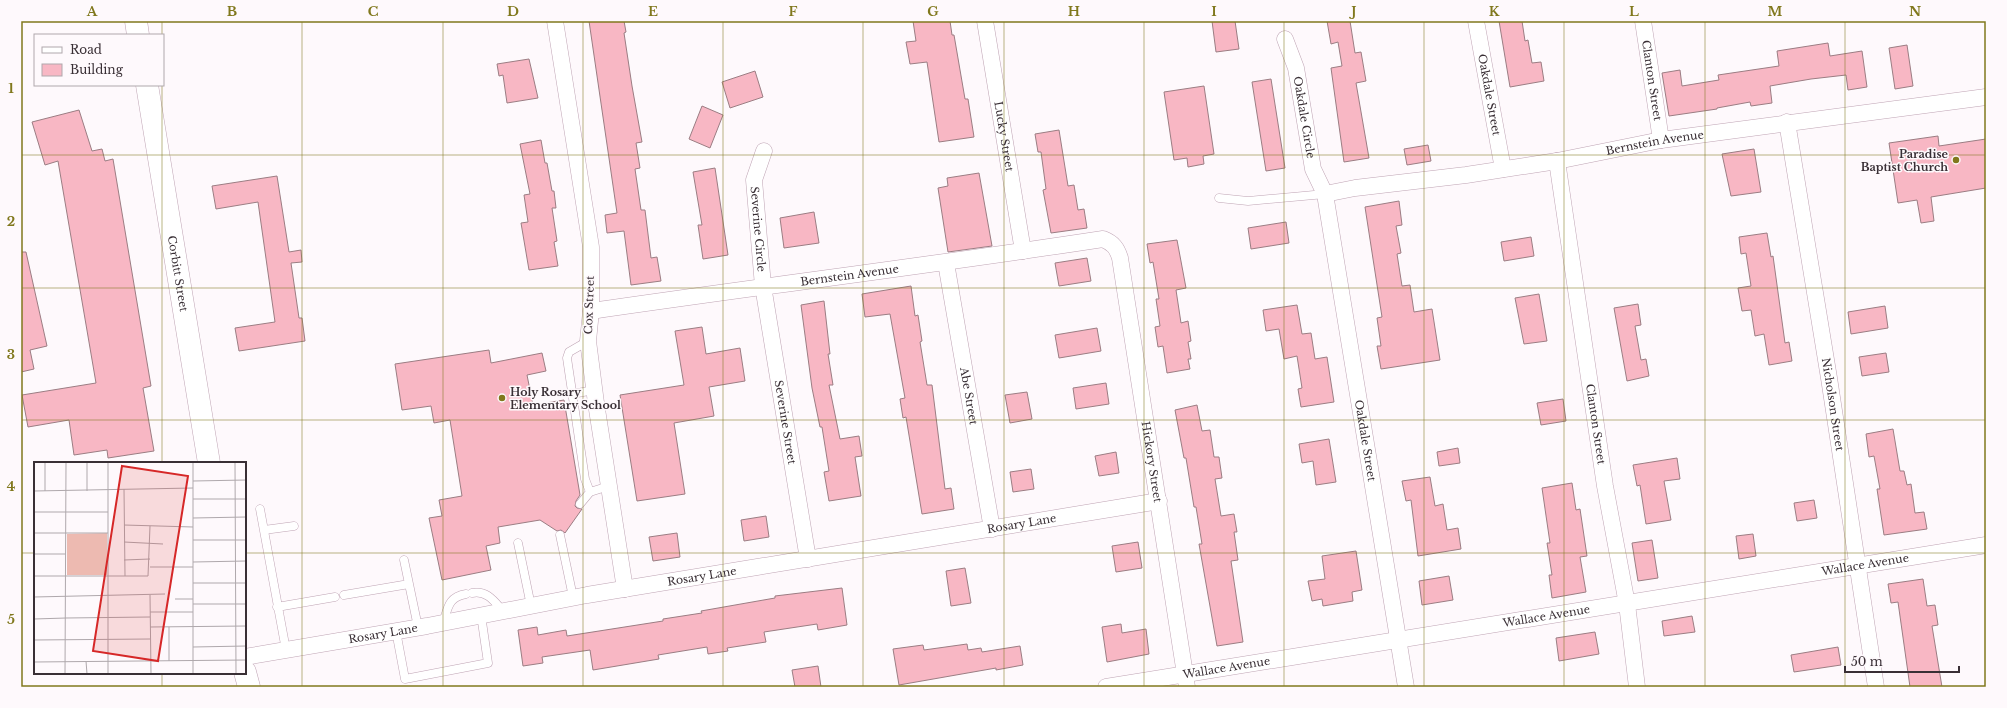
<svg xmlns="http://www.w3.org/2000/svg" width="2007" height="708" font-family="'Libre Baskerville',serif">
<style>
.building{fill:#f8b7c4;stroke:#9b7d83}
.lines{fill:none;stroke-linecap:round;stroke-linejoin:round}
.lane-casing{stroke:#bfa4b4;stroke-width:9}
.street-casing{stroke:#bfa4b4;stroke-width:17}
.secondary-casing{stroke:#bfa4b4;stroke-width:23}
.lane{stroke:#fff;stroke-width:8}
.street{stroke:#fff;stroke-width:16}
.secondary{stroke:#fff;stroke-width:22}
.grid{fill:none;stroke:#80781d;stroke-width:1;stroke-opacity:0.55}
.poi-dot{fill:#80781d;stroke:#fef9fc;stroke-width:1.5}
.labels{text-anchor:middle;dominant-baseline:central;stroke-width:3;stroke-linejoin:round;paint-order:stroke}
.street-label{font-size:11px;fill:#392f35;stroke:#fef9fc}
.poi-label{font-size:11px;font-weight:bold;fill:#392f35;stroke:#fef9fc;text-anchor:end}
.inset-road{fill:none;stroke:#afa8ac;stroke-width:1}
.view{fill:#d62828;fill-opacity:0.15;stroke:#d62828;stroke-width:2}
.inset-edge{fill:none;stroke:#392f35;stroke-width:2}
.neatline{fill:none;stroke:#80781d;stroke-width:1.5}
.grid-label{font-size:13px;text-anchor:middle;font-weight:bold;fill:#80781d}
</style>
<rect width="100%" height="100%" fill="#fef9fc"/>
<path class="building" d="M589 21H624L626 32 624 33 632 86 642 142 636 143 640 168 635 169 641 210H645L651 258 657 257 661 281 631 285 624 231 607 233 605 215 617 213Z
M913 21H950L952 35H954L965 99H968L974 137 939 142 927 62 910 64 906 42 916 41Z
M1212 21H1235L1239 49 1216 52Z
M1327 21H1350L1355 53 1361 52 1366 81 1356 83 1369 158 1344 162 1331 68 1342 66 1338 42 1331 44Z
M1499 21H1522L1525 41 1528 40 1532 63 1541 62 1544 81 1510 87Z
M1828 43 1830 56 1862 51 1867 87 1848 90 1846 75 1811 79 1770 86 1772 103 1751 106 1750 102 1717 108V109L1669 116 1662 73 1680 70 1682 86 1719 80 1718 75 1779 66 1777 51Z
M1907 45 1913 86 1895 89 1889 48Z
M529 59 538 98 507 103 503 75 499 76 497 64Z
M755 71 763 97 730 108 722 82Z
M1271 79 1285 168 1266 171 1252 82Z
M1204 86 1214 154 1203 156 1204 164 1188 167 1187 158 1174 160 1164 92Z
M702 106 723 115 710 148 689 139Z
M79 110 92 151 102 149 105 161 113 159 151 386 143 388 154 451 108 458 107 450 74 455 69 420 28 427 22 395 96 383 58 161 45 165 32 122Z
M1059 130 1068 186 1074 185 1078 210 1084 209 1087 228 1051 233 1043 190 1046 189 1041 152H1038L1035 134Z
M1938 136 1939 146 1986 139V188L1931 197 1934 221 1921 223 1917 200 1898 203 1889 143Z
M541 140 545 163H547L552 191H554L556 208H552L557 241 554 242 558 266 529 270 521 223 528 222 524 195 530 194 520 144Z
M1428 145 1431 161 1407 165 1404 149Z
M1754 149 1761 192 1731 196 1722 154Z
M715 168 728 255 703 259 698 225H702L693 172Z
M979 173 992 246 948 252 938 188 948 186 947 178Z
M277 176 289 252 301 250 302 262 291 263 299 318H302L305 341 239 351 235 328 275 322 258 202 216 209 212 186Z
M1399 201 1402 225 1396 226 1401 253 1397 254 1402 286 1410 285 1414 312 1432 309 1440 360 1381 369 1377 346H1381L1377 318 1382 317 1365 207Z
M814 212 819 243 784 248 780 218Z
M1286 222 1289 243 1251 249 1248 228Z
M1767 233 1771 257 1773 256 1785 343 1789 342 1792 361 1769 365 1764 334 1755 336 1751 310 1742 311 1738 288 1751 286 1746 253 1741 254 1739 237Z
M1531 237 1534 256 1504 261 1501 242Z
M1177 240 1186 288 1176 290 1181 323 1188 321 1191 341 1188 342 1191 359H1188L1190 369 1167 373 1163 346 1158 347 1155 327 1160 326 1156 299H1159L1153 262 1150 263 1147 244Z
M21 252H26L47 346 30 350 34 369 21 372Z
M1087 258 1091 281 1059 286 1055 263Z
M911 286 915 316 918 315 922 341 920 342 927 385H932L945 489 951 488 954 509 922 514 906 417 903 418 900 399 905 398 890 314 865 317 862 294Z
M1539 294 1547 341 1524 344 1515 298Z
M824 301 830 354H828L833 385H829L840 439 859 436 862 456 855 457 861 496 829 501 824 472 829 471 822 427H820L812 388 801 305Z
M1638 304 1641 325 1635 326 1641 360 1646 359 1649 376 1627 381 1614 308Z
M1297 305 1302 334 1311 333 1315 359 1327 357 1334 402 1301 407 1298 389 1302 388 1297 356 1284 359 1279 329 1266 331 1263 310Z
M1885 306 1888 328 1851 334 1848 312Z
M702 327 706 354 740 348 745 381 709 387 714 416 674 423 685 494 637 501 620 395 684 385 675 331Z
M1097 328 1101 351 1059 358 1055 335Z
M489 350 491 363 542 353 546 371 527 375 533 405 564 400 580 495 576 501 575 506 577 508 582 509 565 533 561 530 557 531 540 520 498 527 500 543 486 546 491 570 442 580 429 518 442 516 439 500 462 496 450 420 434 423 431 406 402 410 395 364Z
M1886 353 1889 372 1862 376 1859 357Z
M1106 383 1109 404 1076 409 1073 388Z
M1027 392 1032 419 1010 423 1005 395Z
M1563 399 1566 421 1541 425 1537 403Z
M1197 405 1202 431 1210 430 1214 457H1219L1222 478 1215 479 1221 516 1234 514 1237 532H1234L1238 560 1231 561 1243 642 1217 646 1199 544H1202L1196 507H1194L1186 458H1184L1175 410Z
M1893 429 1900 471H1904L1907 485 1911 484 1915 513 1924 512 1927 529 1884 535 1877 489H1880L1874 456 1869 457 1866 434Z
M1329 439 1336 482 1316 485 1313 461 1302 463 1299 444Z
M1458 448 1460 463 1439 466 1437 452Z
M1116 452 1119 473 1099 476 1095 456Z
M1677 458 1680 479 1664 481 1671 520 1646 524 1640 485 1637 486 1633 465Z
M1031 469 1034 489 1013 492 1010 472Z
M1430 477 1435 506 1443 504 1447 530 1458 528 1461 549 1418 556 1411 500 1406 501 1402 481Z
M1572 483 1576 510 1580 509 1587 556 1580 557 1586 592 1552 598 1549 575H1552L1547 543H1550L1542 488Z
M1814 500 1817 518 1797 521 1794 503Z
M766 516 769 537 744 541 741 520Z
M677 533 680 557 653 561 649 537Z
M1753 534 1756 556 1739 559 1736 536Z
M1652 540 1658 578 1638 581 1632 543Z
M1138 542 1142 568 1116 572 1112 546Z
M1356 551 1362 590 1352 592 1353 601 1323 606 1322 599 1312 601 1308 581 1325 579 1322 556Z
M965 568 971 603 951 606 946 571Z
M1449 576 1453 600 1422 605 1419 581Z
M1923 579 1927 606 1935 605 1938 625 1932 626 1942 687H1910L1898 602 1891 603 1888 584Z
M842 588 847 625 818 630 817 624 764 632 766 642 727 648 728 651 708 654 707 647 658 655 659 659 593 670 590 650 542 657 543 663 523 666 518 630 537 627 538 635 566 630 567 636 663 621V619L702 613 701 611 775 598V596Z
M1692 616 1695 632 1664 636 1662 621Z
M1121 624 1122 633 1146 629 1149 654 1107 662 1102 627Z
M1595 632 1599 654 1559 661 1556 638Z
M967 644 968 650 981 648 982 652 1020 646 1023 665 996 670V668L899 685 893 649 923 645 924 650Z
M1838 647 1841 665 1794 672 1791 655Z
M818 666 821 687H795L792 670Z"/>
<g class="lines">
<g class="lane-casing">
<path id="lane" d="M1219 198 1248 201 1325 194
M588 341 569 352 567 358 585 479 590 492
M572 394 594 390
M580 504 590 492 609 486
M260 509 286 650
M264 530 294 526
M560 535 573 597
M518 543 531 606
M404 560 418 627
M472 593C487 590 494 601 503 611
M344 595 409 584
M277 607 335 597
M443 623C448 608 448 597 466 594
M396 631 405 679 488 663 481 615"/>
</g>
<g class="street-casing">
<g id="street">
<path d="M555 21 591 247V311L588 341 596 403 625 589"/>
<path id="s1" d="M985 21 1023 251"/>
<path id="s2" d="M1476 21 1503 169"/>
<path id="s3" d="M1643 21 1661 140"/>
<path id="s4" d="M1285 39 1296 68 1313 169 1325 194 1406 687"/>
<path id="s5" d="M1787 122 1829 378 1876 687"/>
<path id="s6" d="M764 151 754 180 763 286 808 559"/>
<path id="s7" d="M1557 161 1605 486 1627 604 1637 687"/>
<path id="s8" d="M1325 194 1355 188 1466 175 1557 161 1661 140 1986 97"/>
<path id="s9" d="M946 263 992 529"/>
<path id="s10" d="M591 311C762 286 933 265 1103 239 1113 243 1117 248 1120 258L1187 687"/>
<path id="s11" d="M245 657 427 626 587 595 1159 501"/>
<path id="s12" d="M1106 687 1986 545"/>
</g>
</g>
<g class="secondary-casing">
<g id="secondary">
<path d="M136 21 138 35"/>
<path id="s13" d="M147 85 209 463"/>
<path d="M245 672 249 687"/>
</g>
</g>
<use href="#lane" class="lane"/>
<use href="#street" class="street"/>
<use href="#secondary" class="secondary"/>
</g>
<path class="grid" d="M162 21V35M302 21V687M443 21V687M583 21V687M723 21V687M863 21V687M1004 21V687M1144 21V687M1284 21V687M1424 21V687M1564 21V687M1705 21V687M1845 21V687M162 85V463M21 155H1986M21 288H1986M21 420H1986M21 553H35M245 553H1986M162 673V687"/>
<g class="poi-dot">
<circle cx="1956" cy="160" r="4"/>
<circle cx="502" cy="398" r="4"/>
</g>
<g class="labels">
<g class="street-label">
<text stroke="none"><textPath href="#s3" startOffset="60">Clanton Street</textPath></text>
<text stroke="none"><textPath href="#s2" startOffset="75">Oakdale Street</textPath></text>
<text stroke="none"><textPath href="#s4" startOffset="81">Oakdale Circle</textPath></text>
<text stroke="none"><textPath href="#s1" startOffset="117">Lucky Street</textPath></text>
<text stroke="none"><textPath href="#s8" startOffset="334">Bernstein Avenue</textPath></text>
<text stroke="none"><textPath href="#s6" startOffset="80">Severine Circle</textPath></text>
<text stroke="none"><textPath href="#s13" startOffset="191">Corbitt Street</textPath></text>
<text stroke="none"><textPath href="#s10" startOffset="261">Bernstein Avenue</textPath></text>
<text transform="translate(589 305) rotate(-88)">Cox Street</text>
<text stroke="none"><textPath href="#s9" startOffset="135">Abe Street</textPath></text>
<text stroke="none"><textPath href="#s5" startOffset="286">Nicholson Street</textPath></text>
<text stroke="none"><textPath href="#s6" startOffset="275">Severine Street</textPath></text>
<text stroke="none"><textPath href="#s7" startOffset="266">Clanton Street</textPath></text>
<text stroke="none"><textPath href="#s4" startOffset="411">Oakdale Street</textPath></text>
<text stroke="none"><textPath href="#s10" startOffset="750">Hickory Street</textPath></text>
<text stroke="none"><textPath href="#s11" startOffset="788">Rosary Lane</textPath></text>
<text stroke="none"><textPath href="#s12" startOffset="769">Wallace Avenue</textPath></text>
<text stroke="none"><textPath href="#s11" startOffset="464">Rosary Lane</textPath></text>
<text stroke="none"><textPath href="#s12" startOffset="446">Wallace Avenue</textPath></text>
<text stroke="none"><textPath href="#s11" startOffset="140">Rosary Lane</textPath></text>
<text stroke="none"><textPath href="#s12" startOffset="122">Wallace Avenue</textPath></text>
</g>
<g class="poi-label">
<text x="1948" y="154">Paradise<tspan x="1948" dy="13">Baptist Church</tspan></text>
<text x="510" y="392" text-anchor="start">Holy Rosary<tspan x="510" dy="13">Elementary School</tspan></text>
</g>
</g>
<g transform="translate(34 462)">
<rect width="212" height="212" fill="#fef9fc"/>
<path d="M73 71V113H33V72Z" fill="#edbab1"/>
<path class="inset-road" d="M11 0V29M53 0V29M74 0V212M159 0V212M201 0 202 212M159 19 212 18M90 27 91 114M0 29 159 26M159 37H212M0 50H74M159 56 212 55M90 63 159 65M0 71H74M159 78H212M90 80 129 82M0 92H32M90 98 116 97M159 100 212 99M116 105H159M0 114H114L116 64M159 121H212M116 133 117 212M0 135 131 132M141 137H159M159 142H212M116 150H159M32 156 116 155M0 157 32 156M116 165 212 164M135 165V199M0 178 116 177M159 185 212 184M52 199 53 212M0 200 212 198M31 212 32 0"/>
<path class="view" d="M88 4 154 14 124 199 59 189Z"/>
<rect width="212" height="212" class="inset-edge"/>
</g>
<rect width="2007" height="708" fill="none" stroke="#fef9fc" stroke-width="44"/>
<rect x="34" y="34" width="130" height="52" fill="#fef9fc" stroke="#afa8ac"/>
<rect x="42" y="47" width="20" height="6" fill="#ffffff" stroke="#afa8ac"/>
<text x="70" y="54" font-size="12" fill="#392f35">Road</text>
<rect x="42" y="64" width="20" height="12" fill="#f8b7c4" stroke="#afa8ac"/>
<text x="70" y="74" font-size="12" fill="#392f35">Building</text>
<path d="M1845 666v6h114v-6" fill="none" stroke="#392f35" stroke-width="2"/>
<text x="1851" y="666" font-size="12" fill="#392f35" stroke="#fef9fc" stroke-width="3" paint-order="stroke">50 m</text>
<rect x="22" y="22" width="1963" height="664" class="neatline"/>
<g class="grid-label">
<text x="92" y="16">A</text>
<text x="232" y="16">B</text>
<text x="373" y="16">C</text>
<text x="513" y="16">D</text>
<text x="653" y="16">E</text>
<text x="793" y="16">F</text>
<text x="933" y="16">G</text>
<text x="1074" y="16">H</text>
<text x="1214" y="16">I</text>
<text x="1354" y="16">J</text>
<text x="1494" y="16">K</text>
<text x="1634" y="16">L</text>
<text x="1775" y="16">M</text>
<text x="1915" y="16">N</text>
<text x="11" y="93">1</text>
<text x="11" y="226">2</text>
<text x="11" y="359">3</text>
<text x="11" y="491">4</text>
<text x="11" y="624">5</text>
</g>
</svg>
